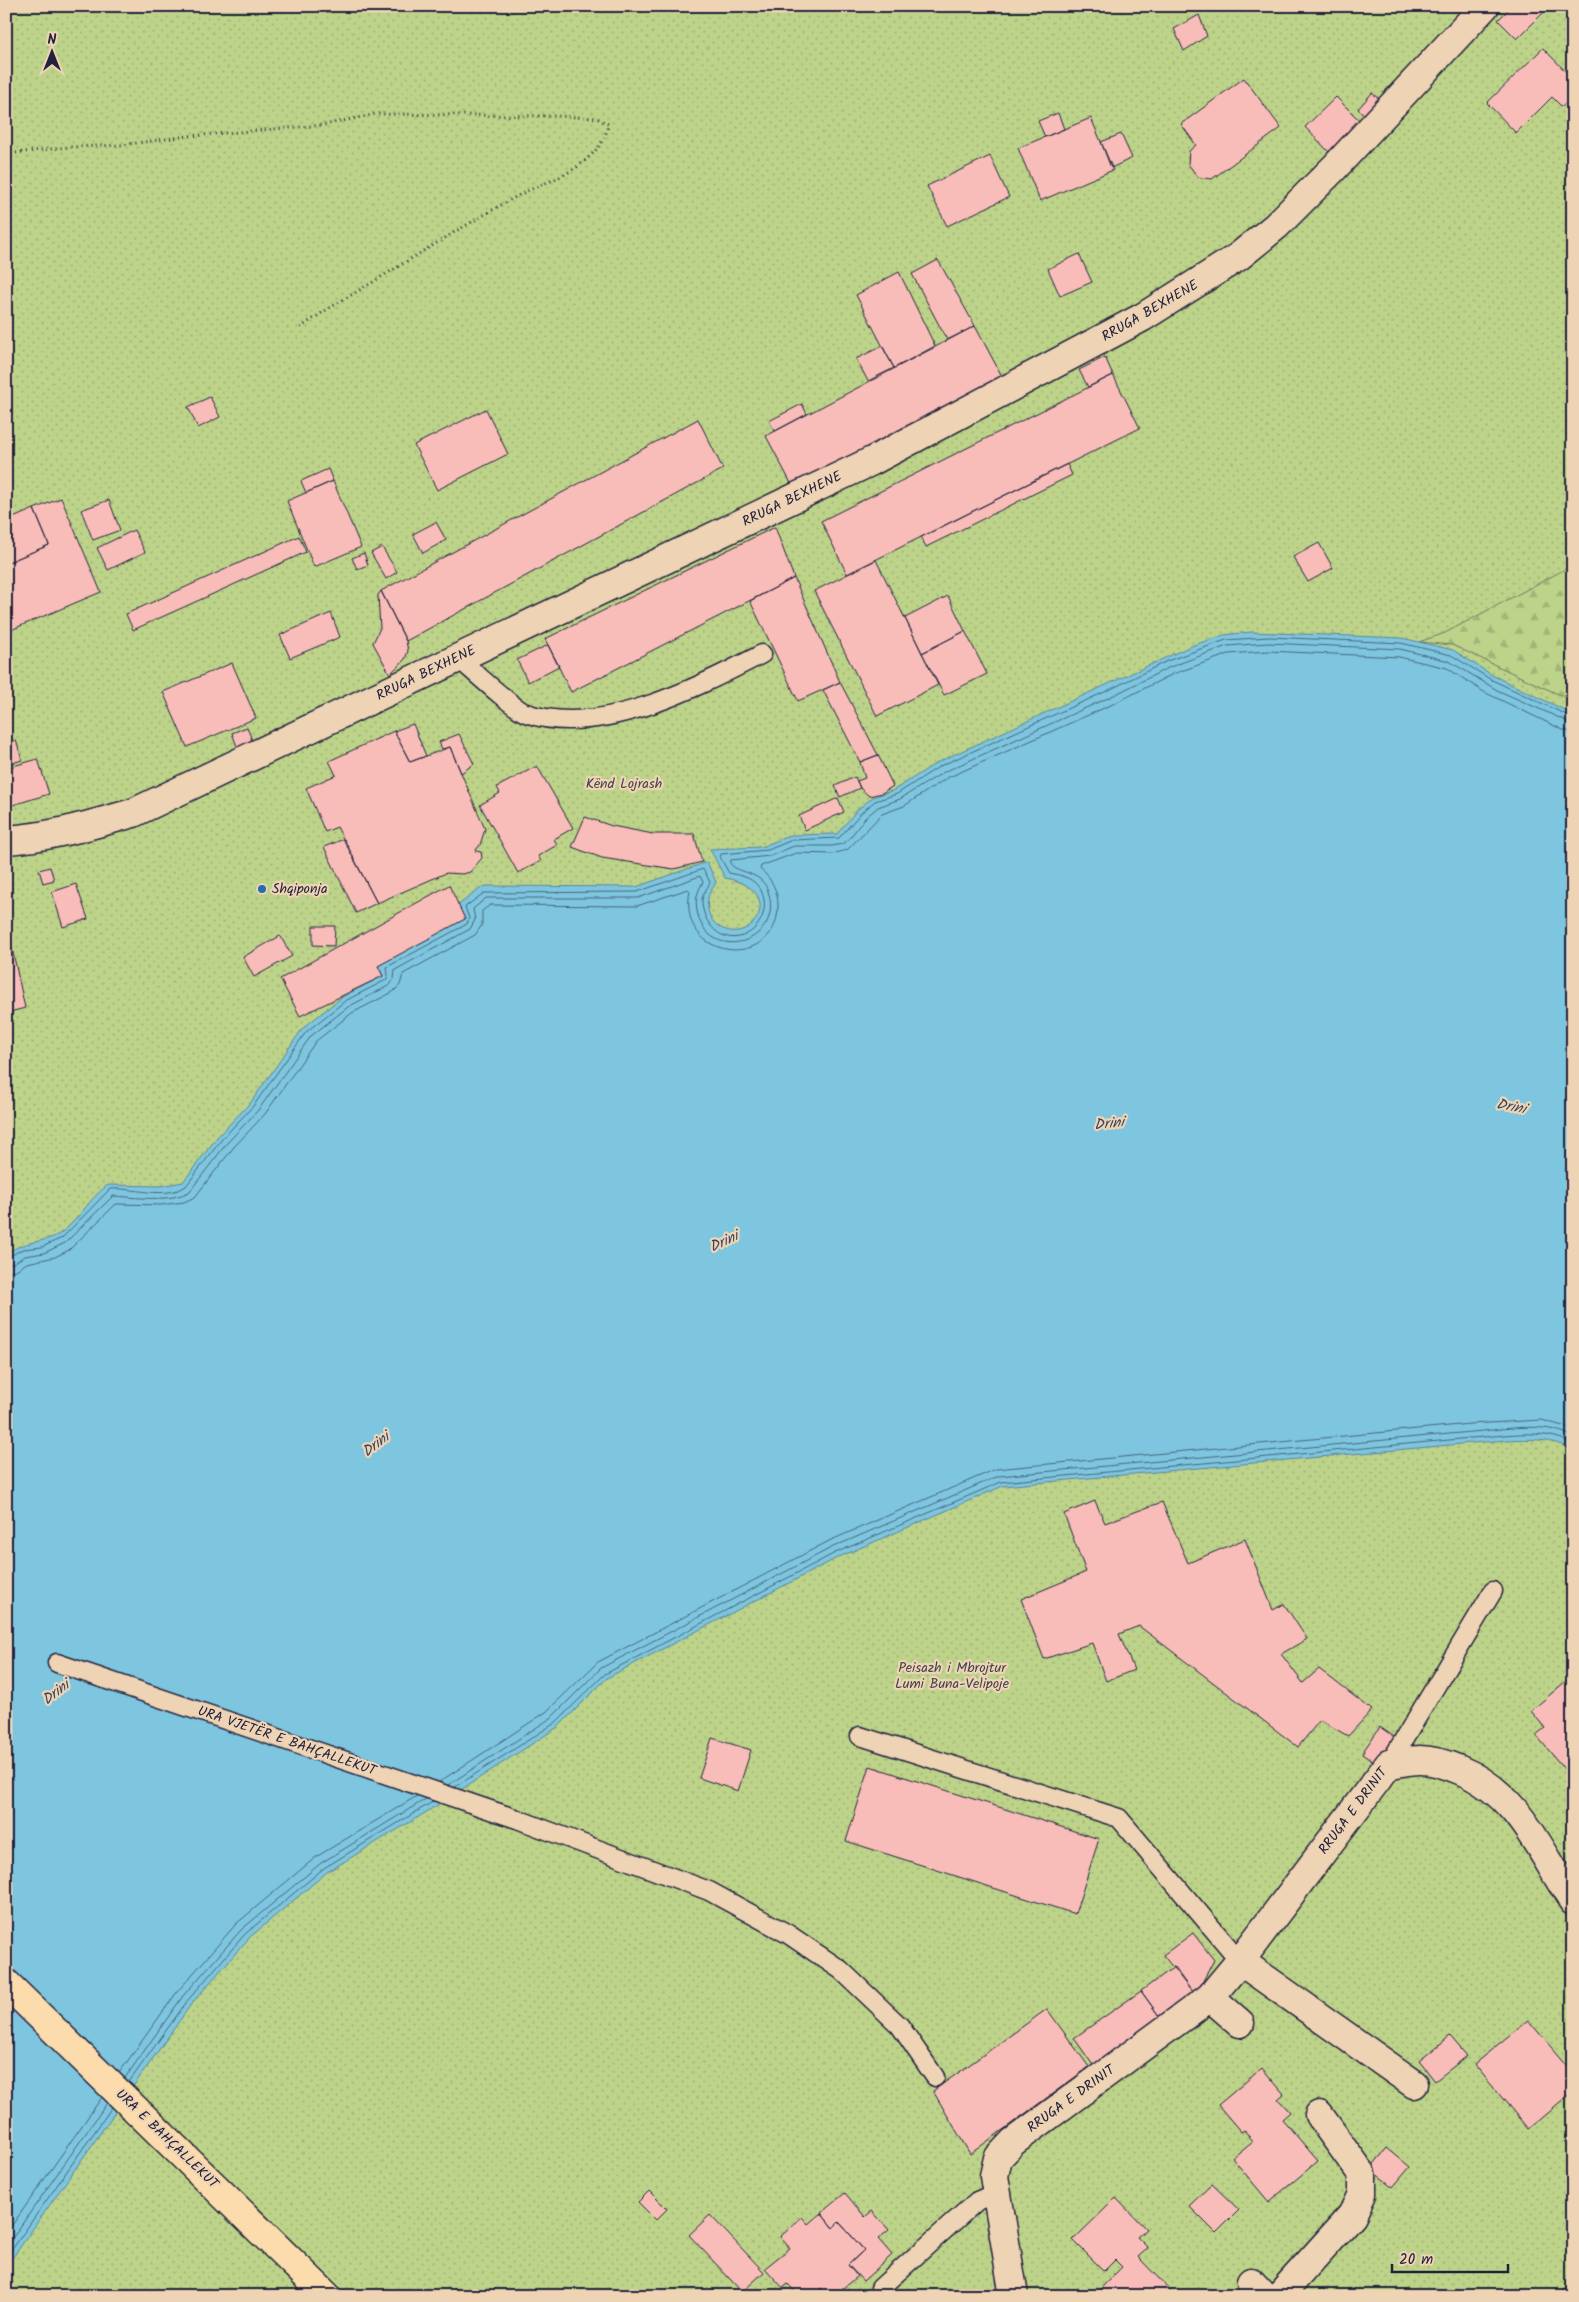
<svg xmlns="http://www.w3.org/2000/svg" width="1579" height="2302" font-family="Kalam,sans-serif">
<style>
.grass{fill:url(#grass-dots);stroke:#6f7a62}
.forest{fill:url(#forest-firs);stroke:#6f7a62}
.water{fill:#7ec6df;stroke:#59849d}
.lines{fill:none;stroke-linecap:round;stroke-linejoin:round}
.shore{stroke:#47647d;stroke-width:1}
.building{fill:#f9bdb9;stroke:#22223b}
.lane-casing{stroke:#22223b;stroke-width:21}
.street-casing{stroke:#22223b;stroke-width:31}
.primary-casing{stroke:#22223b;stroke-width:31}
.path{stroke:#22223b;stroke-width:3;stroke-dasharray:1 4;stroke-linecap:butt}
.lane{stroke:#eed3b5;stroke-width:18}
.street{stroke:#eed3b5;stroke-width:28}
.primary{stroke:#fcdcac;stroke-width:28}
.poi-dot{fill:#1f6fb2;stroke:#eed3b5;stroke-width:2}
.labels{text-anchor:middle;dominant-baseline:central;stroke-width:4.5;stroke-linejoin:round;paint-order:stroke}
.street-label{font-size:14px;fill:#22223b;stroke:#eed3b5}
.park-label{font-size:14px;fill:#41454b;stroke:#eed3b5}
.poi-label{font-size:14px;fill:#22223b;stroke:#eed3b5;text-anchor:start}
.water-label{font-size:15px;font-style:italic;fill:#34435c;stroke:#eed3b5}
</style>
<defs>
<pattern id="grass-dots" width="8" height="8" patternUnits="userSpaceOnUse" patternTransform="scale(1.25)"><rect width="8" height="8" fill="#bcd389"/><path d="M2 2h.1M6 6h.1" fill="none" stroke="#a1b577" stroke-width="1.8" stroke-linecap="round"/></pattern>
<pattern id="forest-firs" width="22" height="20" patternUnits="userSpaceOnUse" patternTransform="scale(1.25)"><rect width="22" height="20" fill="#bcd389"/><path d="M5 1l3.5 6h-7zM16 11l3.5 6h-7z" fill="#a1b577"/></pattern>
</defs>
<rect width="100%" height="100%" fill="#f0cfb6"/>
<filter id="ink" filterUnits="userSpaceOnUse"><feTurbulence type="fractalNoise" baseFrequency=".02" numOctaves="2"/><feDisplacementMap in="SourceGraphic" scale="10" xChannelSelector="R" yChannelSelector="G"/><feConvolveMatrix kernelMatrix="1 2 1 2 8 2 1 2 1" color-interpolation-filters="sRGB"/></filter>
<g filter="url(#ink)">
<path class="grass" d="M6 6H1573V919L6 1467Z
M1573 936V2296H6V1480Z"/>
<path class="forest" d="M1573 565V701L1452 645 1419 642 1445 633Z"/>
<path class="water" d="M1251 632 1402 638 1453 650 1492 675 1573 714V1450C1543 1433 1505 1441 1472 1443L1003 1486 837 1558 607 1678 558 1727 425 1813 327 1872 249 1938 192 2003 6 2267V1256C19 1240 42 1244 59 1234 78 1222 89 1198 108 1185L160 1186 183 1182 218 1136 251 1102 303 1028 342 997 383 976 378 966 481 888 487 886 636 887 707 862 716 882C714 888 708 892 708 899 706 909 710 920 718 926 751 949 790 890 725 878L710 849 761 847 791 835 837 834 857 810 873 797 894 790 938 762 1191 646 1224 635Z"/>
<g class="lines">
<path class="shore" d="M6 1258 23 1249 42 1247 62 1238 110 1189C133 1187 165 1200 186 1186L222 1139 254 1105 306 1032 345 1001 386 980 388 976 387 967 467 924 469 918 465 907 484 893 637 892 703 869 710 882C708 888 703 892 702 899 701 923 723 947 747 934 766 924 771 896 754 882 747 876 737 875 729 873L720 857 721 854 768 850 792 840 839 838 860 814 875 801 897 794 940 766 1107 691 1167 661 1226 640 1269 637 1401 643 1451 655 1490 679 1573 718
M6 1264 13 1263 25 1256 44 1253 65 1243 113 1196C134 1197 172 1203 190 1191L227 1143 259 1109 311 1036 348 1007 390 985 394 979 395 970 470 929 475 920 473 909 486 898H638L700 876 703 882C697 892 695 900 697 911 707 966 786 943 768 891 761 870 736 874 730 863L731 860 770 856 794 846H832L842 844 848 840 865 818 878 807 900 799 944 772 1110 697 1170 667 1227 646 1268 643 1400 649 1449 661 1497 690 1573 724
M6 1272 16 1270 27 1263 55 1257 69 1250 116 1204 161 1205 184 1202 195 1197 233 1148 265 1114 316 1041 352 1013 393 992 400 985 403 974 475 935 482 925V911L490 905 637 906 688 889 690 891C676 962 778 971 778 906 778 891 772 879 760 869L761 866 796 853 832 854 847 850 882 814 904 806 947 778 1113 704 1173 674 1229 654 1268 651 1399 657 1447 668 1484 692 1563 730 1573 732
M439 1782 546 1712 598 1662 829 1541 996 1469 1470 1424 1542 1420 1573 1429
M448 1785 551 1718 601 1668 833 1547 999 1476 1471 1432C1503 1430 1544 1420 1573 1437
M455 1787 555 1723 605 1674 835 1553 1001 1482 1471 1438C1504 1436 1543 1427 1573 1444
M119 2073 177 1992 236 1924 316 1857 417 1796
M125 2078 183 1996 241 1930 321 1863 426 1799
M129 2082 188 2000 245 1934 324 1868 434 1801
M6 2234 102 2097
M6 2247 107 2103
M6 2258 112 2107"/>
</g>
<path class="building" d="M1512 6H1548L1549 7 1517 39 1498 20Z
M1199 15 1207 36 1184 51 1174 29Z
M1543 48 1573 79V96L1562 107 1552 97 1516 133 1487 103Z
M1244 78 1281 128 1212 179 1198 177 1188 164 1189 151 1196 145 1181 124Z
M1372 93 1379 99 1365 115 1358 109Z
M1336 97 1361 122 1330 153 1305 127Z
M1058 113 1064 129 1045 137 1038 121Z
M1091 118 1113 170 1040 201 1018 148Z
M1121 134 1132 158 1111 168 1101 142Z
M990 156 1009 197 947 226 927 186Z
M1079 254 1092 282 1060 296 1048 269Z
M938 260 975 326 947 340 912 274Z
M899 272 935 346 894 368 856 295Z
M975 326 1004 380 793 487 766 436Z
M882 346 894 368 868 381 856 359Z
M1105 357 1113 375 1088 387 1079 370Z
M1113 375 1140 428 847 574 821 521Z
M210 397 220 417 198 428 188 407Z
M802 404 807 414 775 431 769 421Z
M486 409 508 454 437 490 414 445Z
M698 419 723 469 406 641 381 591Z
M1067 464 1072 475 926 547 921 537Z
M328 469 333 481 306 493 301 481Z
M333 481 361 547 314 567 287 501Z
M61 498 101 592 6 632V563L49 545 34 509Z
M109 500 120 530 93 540 81 510Z
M34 509 49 545 9 562 6 557V521Z
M436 522 446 540 423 553 413 534Z
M775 527 794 578 571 692 545 639Z
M134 530 145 552 108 570 97 548Z
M299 536 306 552 133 630 126 614Z
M1319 543 1333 568 1308 582 1293 557Z
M382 547 397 572 386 579 371 553Z
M364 553 368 565 357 569 352 558Z
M876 560 938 685 877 716 814 591Z
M794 578 840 682 798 701 750 601Z
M381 591 406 641 408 651 405 659 390 674 373 643 380 628 378 595Z
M948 596 965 631 922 653 905 618Z
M331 613 340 637 290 658 280 635Z
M965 631 987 674 944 695 922 653Z
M548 645 559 666 528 682 517 660Z
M232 663 256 718 187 747 163 692Z
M840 682 878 755 860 762 823 690Z
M413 724 426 756 410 762 394 731Z
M247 727 253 743 238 749 232 733Z
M394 731 410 762 450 747 485 829 480 845 475 851 481 852 482 858 470 872 463 874 446 873 377 903 337 827 325 832 306 788 336 775 329 761Z
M459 734 474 764 461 773 450 747 442 749 439 742Z
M16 740 22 760 6 765V742Z
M878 755 893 786 882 793 869 796 860 788 857 781 865 778 860 762Z
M38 759 49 794 6 807V768Z
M537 766 573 828 554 839 557 845 538 856 541 861 518 873 480 805 500 793 497 787Z
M855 777 860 788 840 797 835 786Z
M838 798 844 812 805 830 799 816Z
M585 817 612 826 653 834H694L702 862 674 869 602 858 572 847Z
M344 839 377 903 356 913 324 847Z
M50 867 54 880 43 883 39 870Z
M76 884 88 919 63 927 52 892Z
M449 885 465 919 378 966 383 976 300 1016 280 979Z
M313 926H335L334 946 313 945Z
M9 934 25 1008 6 1013V935Z
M280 936 292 956 254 977 243 957Z
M1095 1501 1105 1523 1162 1502 1188 1563 1245 1539 1273 1610 1284 1604 1307 1639 1281 1654 1303 1683 1319 1669 1372 1710 1348 1736 1320 1720 1298 1747 1139 1626 1119 1634 1134 1670 1106 1681 1092 1643 1044 1659 1021 1599 1086 1572 1064 1514Z
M1573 1675V1765L1566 1771 1536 1735 1545 1728 1531 1711Z
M1380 1727 1397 1739 1378 1764 1362 1753Z
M712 1738 751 1750 738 1791 699 1778Z
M870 1766 1099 1839 1075 1914 846 1841Z
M1193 1933 1214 1960 1195 1996 1163 1955Z
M1174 1967 1195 1996 1162 2020 1141 1991Z
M1141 1991 1162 2020 1095 2068 1074 2038Z
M1047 2009 1089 2067 970 2154 933 2091Z
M1528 2020 1573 2073V2091L1528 2129 1474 2064Z
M1450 2036 1467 2056 1435 2081 1419 2061Z
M1262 2068 1284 2094 1278 2099 1290 2112 1282 2119 1318 2161 1269 2202 1232 2158 1253 2141 1244 2130 1241 2132 1218 2105Z
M1387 2148 1410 2167 1393 2187 1370 2169Z
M1212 2184 1239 2210 1216 2233 1189 2206Z
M649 2191 667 2209 656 2220 638 2202Z
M845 2193 865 2217 872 2211 889 2230 878 2239 892 2255 863 2281 848 2265 864 2250 839 2222 833 2228 821 2213Z
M1116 2198 1146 2229 1137 2237 1148 2248 1138 2257 1173 2293 1170 2296H1093L1122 2267 1115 2260 1104 2271 1073 2240Z
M821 2213 833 2228 839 2222 864 2250 848 2265 857 2276 834 2296H828L821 2288 813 2296H799L788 2284 783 2288 765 2268 790 2248 780 2237 802 2217 808 2224Z
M710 2215 764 2272 742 2292 689 2235Z
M1566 2287 1573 2296H1555Z"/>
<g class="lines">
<g class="lane-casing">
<path id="lane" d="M458 658C471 669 514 709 526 713 598 739 698 687 762 654
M57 1663 517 1819 709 1891 788 1934 841 1970 900 2026 935 2077
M860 1736 1119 1818 1240 1961
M1389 1764 1493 1591
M880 2288 977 2201 996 2193"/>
</g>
<g class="street-casing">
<path id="street" d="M6 840C50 837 91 825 133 813L872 461 1143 317 1238 257 1276 226 1334 168 1485 6
M1240 1961 1414 2084
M1210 1997 1240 2023
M1251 2282 1264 2296
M1014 2296 994 2176 998 2158 1013 2142 1210 1997 1240 1961 1389 1764C1399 1763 1410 1760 1420 1760 1433 1760 1448 1765 1460 1770 1519 1794 1540 1852 1573 1901
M1279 2296 1352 2215 1362 2194V2174L1319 2115"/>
</g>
<g class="primary-casing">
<path id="primary" d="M6 1983 327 2296"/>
</g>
<path class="path" d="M6 154 68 147 122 145 188 136 324 125 376 114 556 116 597 118 608 124C606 142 593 155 578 166 560 179 541 184 521 194 473 220 427 249 381 277 353 295 324 309 298 330"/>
<use href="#lane" class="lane"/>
<use href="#street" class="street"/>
<use href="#primary" class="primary"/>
</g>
</g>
<circle class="poi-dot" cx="262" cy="889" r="5"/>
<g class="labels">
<g class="street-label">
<text transform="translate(1150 311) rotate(-30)">RRUGA BEXHENE</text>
<text transform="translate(792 499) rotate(-26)">RRUGA BEXHENE</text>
<text transform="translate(426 673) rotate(-26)">RRUGA BEXHENE</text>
<text transform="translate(287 1741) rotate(19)">URA VJETËR E BAHÇALLEKUT</text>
<text transform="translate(1353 1811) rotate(-53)">RRUGA E DRINIT</text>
<text transform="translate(1071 2099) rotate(-36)">RRUGA E DRINIT</text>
<text transform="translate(167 2139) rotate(44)">URA E BAHÇALLEKUT</text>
</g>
<g class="park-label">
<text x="624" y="784">Kënd Lojrash</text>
<text x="952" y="1668">Peisazh i Mbrojtur<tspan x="952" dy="16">Lumi Buna-Velipoje</tspan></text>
</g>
<g class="poi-label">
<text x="272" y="889">Shqiponja</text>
</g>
<g class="water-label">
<text transform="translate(1511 1107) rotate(10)">Drini</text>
<text transform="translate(1109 1124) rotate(-6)">Drini</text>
<text transform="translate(724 1242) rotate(-26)">Drini</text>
<text transform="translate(376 1445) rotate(-38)">Drini</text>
<text transform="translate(56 1693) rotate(-38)">Drini</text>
</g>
</g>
<rect width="1579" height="2302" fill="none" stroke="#eed3b5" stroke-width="25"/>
<rect x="12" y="12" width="1554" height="2277" fill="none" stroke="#22223b" stroke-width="2" filter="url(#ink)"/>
<g transform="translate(52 52)" stroke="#eed3b5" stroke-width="4" paint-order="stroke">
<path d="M0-4L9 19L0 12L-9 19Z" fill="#22223b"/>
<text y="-8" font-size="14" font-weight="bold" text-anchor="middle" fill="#22223b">N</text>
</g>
<path d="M1392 2264v8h116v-8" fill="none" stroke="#22223b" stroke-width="2.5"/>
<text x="1399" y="2264" font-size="15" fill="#22223b" stroke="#eed3b5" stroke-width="4" paint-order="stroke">20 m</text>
</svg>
